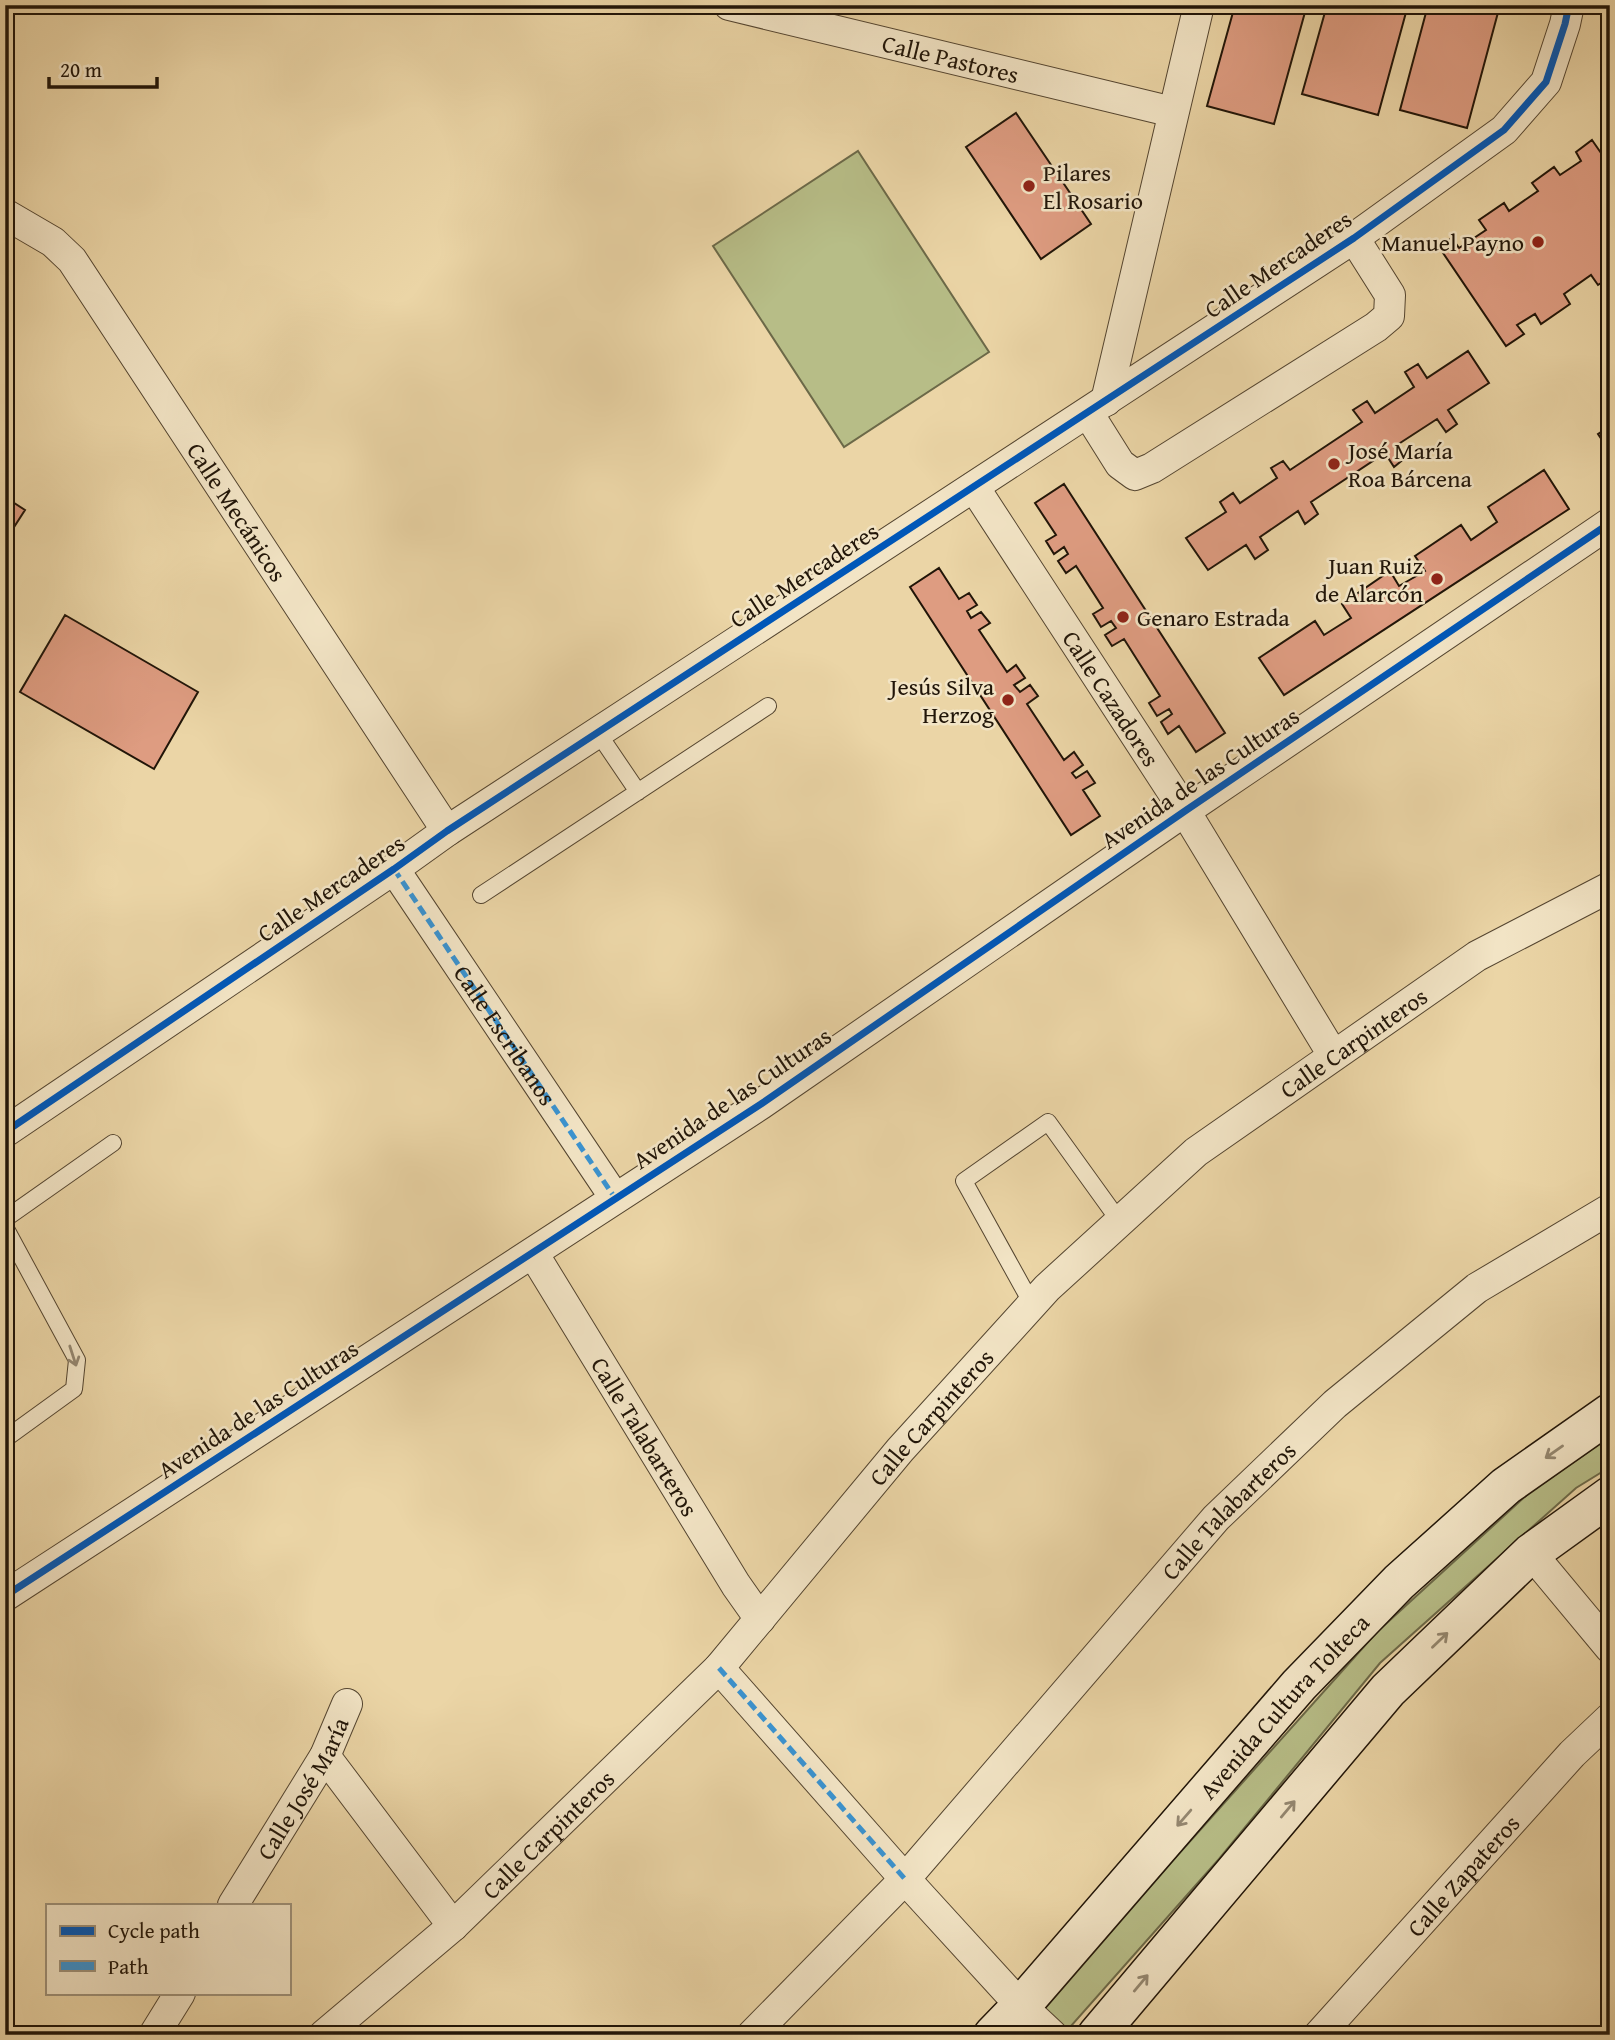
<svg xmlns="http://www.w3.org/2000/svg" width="1615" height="2040" font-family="'Gentium Book Plus',serif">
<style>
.green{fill:#b7bd87;stroke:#6c6948;stroke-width:2}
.building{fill:#de9c81;stroke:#211508;stroke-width:2}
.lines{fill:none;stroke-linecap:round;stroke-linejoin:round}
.lane-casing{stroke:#544530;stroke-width:18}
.street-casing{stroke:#544530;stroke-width:32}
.secondary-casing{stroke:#211508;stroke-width:41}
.lane{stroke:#f2e4c5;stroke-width:16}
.street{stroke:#f2e4c5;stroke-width:30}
.secondary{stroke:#f2e4c5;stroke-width:38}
.quiet{stroke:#3a93d1;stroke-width:5;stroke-dasharray:10 5;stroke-linecap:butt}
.cycleway-casing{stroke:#f2e4c5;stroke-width:11}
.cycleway{stroke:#0057b8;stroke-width:7}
.oneway{stroke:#948770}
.poi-dot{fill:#8f2418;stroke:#f2e4c5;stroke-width:2.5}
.labels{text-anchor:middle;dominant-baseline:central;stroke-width:5;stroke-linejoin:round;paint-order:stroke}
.street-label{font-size:24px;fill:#211508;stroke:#f2e4c5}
.poi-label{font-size:24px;fill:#211508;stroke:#f2e4c5;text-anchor:start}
</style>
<rect width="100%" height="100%" fill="#ebd5a6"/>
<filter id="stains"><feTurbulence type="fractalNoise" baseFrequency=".00286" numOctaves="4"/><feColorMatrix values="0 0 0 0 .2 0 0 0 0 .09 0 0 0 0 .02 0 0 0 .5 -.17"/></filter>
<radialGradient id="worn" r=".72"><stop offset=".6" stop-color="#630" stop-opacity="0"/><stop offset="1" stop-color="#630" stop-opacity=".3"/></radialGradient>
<path class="green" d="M858 151 989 352 844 447 713 246Z
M1610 1437V1467L1576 1488 1380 1663 1219 1859 1063 2035H1022L1176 1857 1377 1632 1529 1493Z"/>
<path class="building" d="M1235 5H1307L1274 124 1207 106Z
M1327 5H1408L1378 115 1302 94Z
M1428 5H1500L1467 128 1400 110Z
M1016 113 1091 224 1041 259 966 147Z
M1592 140 1610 166V277L1598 285 1591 275 1564 294 1570 304 1541 324 1535 314 1517 325 1524 334 1506 346 1439 247 1452 238 1459 248 1486 230 1479 220 1504 203 1509 211 1538 191 1532 183 1554 167 1560 175 1581 161 1576 152Z
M1468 351 1489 383 1448 410 1457 424 1446 432 1437 419 1397 445 1405 458 1394 467 1385 453 1311 502 1318 514 1305 524 1298 511 1260 537 1268 550 1255 559 1246 545 1208 570 1186 538 1226 512 1220 502 1233 493 1240 503 1277 478 1271 468 1283 461 1290 470 1362 422 1353 410 1367 401 1375 413 1414 387 1405 372 1418 364 1427 378Z
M1610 426V452L1598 434Z
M1544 470 1569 509 1284 695 1259 658 1315 621 1324 635 1351 618 1342 604 1390 571 1399 586 1425 571 1415 556 1461 525 1471 540 1497 522 1488 507Z
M1064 484 1225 733 1196 752 1179 726 1168 734 1161 722 1172 714 1169 709 1157 716 1149 703 1160 696 1124 639 1112 646 1105 635 1116 628 1111 621 1101 627 1093 614 1103 608 1076 566 1066 573 1058 561 1068 554 1064 547 1054 554 1046 541 1056 535 1035 503Z
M5 497 25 510 5 541Z
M939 568 959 599 969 593 977 605 967 611 971 618 981 612 990 623 979 630 1007 672 1016 665 1025 678 1014 685 1020 692 1030 685 1038 696 1027 704 1064 760 1074 752 1083 765 1072 773 1076 778 1087 771 1095 783 1083 790 1100 816 1071 835 910 587Z
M65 615 198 692 154 769 20 692Z"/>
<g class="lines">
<g class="lane-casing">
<path id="lane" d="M598 733 638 792
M481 895 768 706
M5 1219 113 1143
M5 1227 77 1360 74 1389 5 1439
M1032 1304 964 1181 1048 1122 1120 1222"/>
</g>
<g class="street-casing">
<g id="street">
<path id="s1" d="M729 5 1173 112"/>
<path id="s2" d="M5 214 53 242 72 260 447 831"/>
<path d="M1106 401 1199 5"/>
<path d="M1088 413 1120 464 1135 475 1152 468 1376 327 1389 316 1390 295 1354 238"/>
<path id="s3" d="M974 487 1185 811 1333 1055"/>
<path d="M394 869 615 1198"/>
<path d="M5 1132 394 869 447 831 1354 238 1504 130 1546 82 1565 24 1569 5"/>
<path id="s4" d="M533 1253 736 1585 760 1619"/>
<path d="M1531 1553 1610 1648"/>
<path d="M5 1596 761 1104 1185 811 1610 523"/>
<path d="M719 1668 905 1879 1021 2006 1052 2035"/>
<path d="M325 1756 453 1926"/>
<path id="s5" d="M233 1905 325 1756 347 1704"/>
<path d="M154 2035 180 1993"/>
<path id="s6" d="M324 2035 453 1926 719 1668 900 1450 1047 1288 1196 1152 1477 956 1610 887"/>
<path id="s7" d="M752 2035 905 1879 1216 1518 1335 1404 1477 1288 1610 1209"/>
<path id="s8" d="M1319 2035 1572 1754 1610 1718"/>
</g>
</g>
<g class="secondary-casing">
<g id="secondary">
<path id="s9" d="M993 2035 1021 2006 1299 1685 1399 1582 1506 1486 1610 1413"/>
<path d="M1097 2035 1388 1690 1531 1553 1610 1496"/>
</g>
</g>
<use href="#lane" class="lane"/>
<use href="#street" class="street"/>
<use href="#secondary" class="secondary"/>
<g class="quiet">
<path id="s10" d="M394 869 615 1198"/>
<path d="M719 1668 905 1879"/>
</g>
<g class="cycleway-casing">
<path id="cycleway" d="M5 1132 394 869 447 831 1354 238 1504 130 1546 82 1565 24 1569 5
M5 1596 761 1104 1185 811 1610 523"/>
</g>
<use href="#cycleway" class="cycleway"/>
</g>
<defs><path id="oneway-shaft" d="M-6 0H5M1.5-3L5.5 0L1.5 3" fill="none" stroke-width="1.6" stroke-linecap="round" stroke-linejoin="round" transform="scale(1.75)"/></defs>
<g class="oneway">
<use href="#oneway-shaft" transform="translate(73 1356) rotate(72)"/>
<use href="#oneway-shaft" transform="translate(1554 1452) rotate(145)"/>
<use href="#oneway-shaft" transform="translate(1440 1640) rotate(-44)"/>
<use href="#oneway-shaft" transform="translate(1288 1809) rotate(-50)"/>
<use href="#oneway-shaft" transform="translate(1184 1818) rotate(131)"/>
<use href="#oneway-shaft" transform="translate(1141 1983) rotate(-50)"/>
</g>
<g class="poi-dot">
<circle cx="1029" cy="186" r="7"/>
<circle cx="1538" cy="242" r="7"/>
<circle cx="1334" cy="464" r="7"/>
<circle cx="1437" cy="579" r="7"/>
<circle cx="1123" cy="617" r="7"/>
<circle cx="1008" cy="700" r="7"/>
</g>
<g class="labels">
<g class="street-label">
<text stroke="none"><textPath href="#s1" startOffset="228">Calle Pastores</textPath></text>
<text transform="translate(1278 264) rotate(-34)">Calle Mercaderes</text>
<text stroke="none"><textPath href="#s2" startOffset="383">Calle Mecánicos</textPath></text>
<text transform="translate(804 575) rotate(-33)">Calle Mercaderes</text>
<text stroke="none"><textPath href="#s3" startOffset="252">Calle Cazadores</textPath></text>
<text transform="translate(1200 778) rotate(-34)">Avenida de las Culturas</text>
<text transform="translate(331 888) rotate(-34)">Calle Mercaderes</text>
<text stroke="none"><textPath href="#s10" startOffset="200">Calle Escribanos</textPath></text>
<text stroke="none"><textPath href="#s6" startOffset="1435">Calle Carpinteros</textPath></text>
<text transform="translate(732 1098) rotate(-34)">Avenida de las Culturas</text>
<text transform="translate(258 1409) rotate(-33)">Avenida de las Culturas</text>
<text stroke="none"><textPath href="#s6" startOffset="868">Calle Carpinteros</textPath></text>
<text stroke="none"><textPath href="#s4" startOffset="215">Calle Talabarteros</textPath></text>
<text stroke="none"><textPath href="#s7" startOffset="709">Calle Talabarteros</textPath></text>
<text stroke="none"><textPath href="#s9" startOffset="439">Avenida Cultura Tolteca</textPath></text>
<text stroke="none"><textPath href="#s5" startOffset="136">Calle José María</textPath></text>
<text stroke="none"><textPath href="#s6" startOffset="301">Calle Carpinteros</textPath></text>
<text stroke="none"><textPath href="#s8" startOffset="215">Calle Zapateros</textPath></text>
</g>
<g class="poi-label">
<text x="1043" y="172">Pilares<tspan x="1043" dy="28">El Rosario</tspan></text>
<text x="1524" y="242" text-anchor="end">Manuel Payno</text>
<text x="1348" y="450">José María<tspan x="1348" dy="28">Roa Bárcena</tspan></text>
<text x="1423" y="565" text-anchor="end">Juan Ruiz<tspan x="1423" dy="28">de Alarcón</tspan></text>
<text x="1137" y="617">Genaro Estrada</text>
<text x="994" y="686" text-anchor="end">Jesús Silva<tspan x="994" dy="28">Herzog</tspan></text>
</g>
</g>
<rect width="1615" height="2040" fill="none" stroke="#ebd5a6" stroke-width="28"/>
<rect x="7" y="7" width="1601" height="2026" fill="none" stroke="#211508" stroke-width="3.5"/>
<rect x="14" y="14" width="1587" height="2012" fill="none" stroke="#211508" stroke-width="2"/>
<rect x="46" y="1904" width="245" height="91" fill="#f2e4c5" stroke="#9e9179" stroke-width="2"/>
<rect x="60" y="1926" width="35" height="10" fill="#0057b8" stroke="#9e9179" stroke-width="2"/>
<text x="108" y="1938" font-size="21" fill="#211508">Cycle path</text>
<rect x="60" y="1961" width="35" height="10" fill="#3a93d1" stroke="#9e9179" stroke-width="2"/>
<text x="108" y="1974" font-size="21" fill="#211508">Path</text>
<path d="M49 77v10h108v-10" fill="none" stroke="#211508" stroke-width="3.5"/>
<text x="60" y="77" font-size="21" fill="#211508" stroke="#f2e4c5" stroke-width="5" paint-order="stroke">20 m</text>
<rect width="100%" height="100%" filter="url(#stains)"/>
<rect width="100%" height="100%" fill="url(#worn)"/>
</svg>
